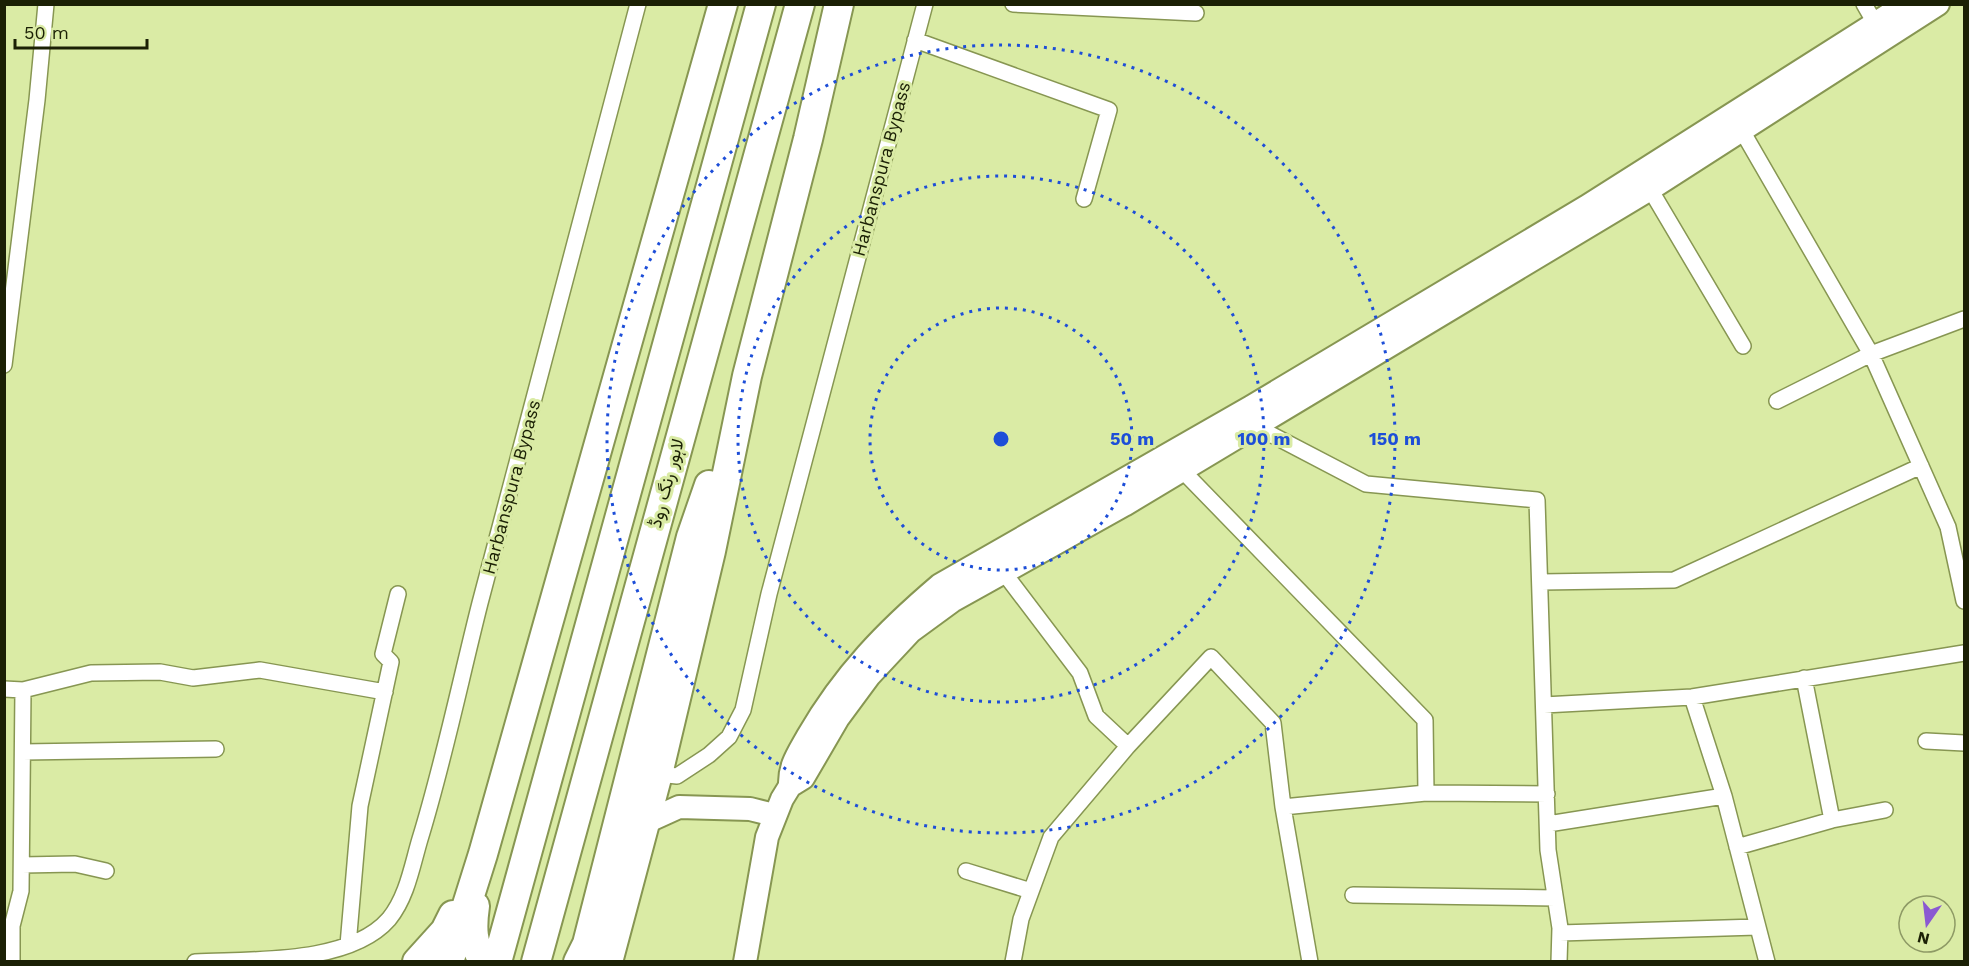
<svg xmlns="http://www.w3.org/2000/svg" width="1969" height="966" font-family="'Work Sans',Vazirmatn,sans-serif">
<style>
.lines{fill:none;stroke-linecap:round;stroke-linejoin:round}
.street-casing{stroke:#879652;stroke-width:18}
.secondary-casing{stroke:#879652;stroke-width:26}
.highway-casing{stroke:#879652;stroke-width:32}
.street{stroke:#fff;stroke-width:15}
.secondary{stroke:#fff;stroke-width:22}
.highway{stroke:#fff;stroke-width:28}
.ring{fill:none;stroke:#1d4ed8;stroke-width:3;stroke-dasharray:3 6}
.labels{text-anchor:middle;dominant-baseline:central;stroke-width:6;stroke-linejoin:round;paint-order:stroke}
.street-label{font-size:18px;fill:#1b2005;stroke:#daeba5}
.centre{fill:#1d4ed8;stroke:#daeba5;stroke-width:3}
.ring-label{font-size:18px;text-anchor:middle;font-weight:bold;fill:#1d4ed8;stroke:#daeba5;stroke-width:6;stroke-linejoin:round;paint-order:stroke}
</style>
<rect width="100%" height="100%" fill="#daeba5"/>
<g class="lines">
<g class="street-casing">
<path id="street" d="M1013 4 1196 13
M1864 4 1879 30
M915 40 1109 110 1084 199
M1741 129 1871 354 1948 527 1964 601
M1650 189 1743 346
M4 365 37 100 46 4
M1777 401 1871 354 1964 319
M1251 424 1366 484 1537 500 1548 850 1560 928 1559 962
M1176 464 1425 720 1426 793 1547 794
M998 565 1080 673 1096 716 1128 746 1211 657 1273 723 1283 807 1426 793
M1541 582 1674 580 1921 466
M1804 678 1832 820
M4 689 23 690
M1692 697 1724 796 1767 962
M1544 705 1692 697 1964 653
M1926 741 1964 743
M23 752 216 749
M658 774 677 776 709 755 729 737 743 710 769 594 925 4
M1283 807 1310 962
M1548 824 1724 796
M1737 847 1832 820 1885 810
M22 865 75 864 106 871
M966 871 1031 891
M1353 895 1555 898
M1560 933 1757 927
M348 945 360 806 391 662 383 654 398 594
M12 962V926L21 891 23 690 91 673 160 672 193 678 260 670 385 692
M195 962C251 959 349 965 389 919 407 897 412 866 420 839 444 761 460 682 480 603 531 403 586 204 638 4
M1013 962 1021 919 1051 837 1128 746"/>
</g>
<g class="secondary-casing">
<path id="secondary" d="M790 786C789 766 798 754 808 736 844 674 886 631 940 585L1251 407 1586 207 1906 4
M646 822 679 807 750 809 774 815
M745 962 767 837 782 799 790 786 803 778 838 718 869 676 911 631 952 601 1124 505 1650 189 1938 4"/>
</g>
<g class="highway-casing">
<path id="highway" d="M475 906C472 927 472 944 484 962
M417 962 445 931 453 915
M449 962 483 854 723 4
M497 962 761 4
M536 962 800 4
M578 962 587 944 691 537 709 485
M608 962 658 774 711 551 747 376 808 139 839 4"/>
</g>
<use href="#street" class="street"/>
<use href="#secondary" class="secondary"/>
<use href="#highway" class="highway"/>
</g>
<g class="ring">
<circle cx="1001" cy="439" r="131"/>
<circle cx="1001" cy="439" r="263"/>
<circle cx="1001" cy="439" r="394"/>
</g>
<g class="labels">
<g class="street-label">
<text transform="translate(881 169) rotate(-75)">Harbanspura Bypass</text>
<text transform="translate(666 483) rotate(-75)">لاہور رنگ روڈ</text>
<text transform="translate(511 487) rotate(-75)">Harbanspura Bypass</text>
</g>
</g>
<circle cx="1001" cy="439" r="9" class="centre"/>
<g class="ring-label">
<text x="1132" y="445">50 m</text>
<text x="1264" y="445">100 m</text>
<text x="1395" y="445">150 m</text>
</g>
<rect width="1969" height="966" fill="none" stroke="#1b2005" stroke-width="12"/>
<g transform="translate(1927 924) rotate(194)"><circle r="28" fill="#daeba5" stroke="#8e9a65" stroke-width="1.5"/>
<path d="M0-4.5L10 22L0 15L-10 22Z" fill="#8a59d2"/>
<text y="-9" font-size="16" font-weight="bold" text-anchor="middle" fill="#1b2005">N</text>
</g>
<path d="M15 39v9h132v-9" fill="none" stroke="#1b2005" stroke-width="3"/>
<text x="24" y="39" font-size="18" fill="#1b2005" stroke="#daeba5" stroke-width="4.5" paint-order="stroke">50 m</text>
</svg>
